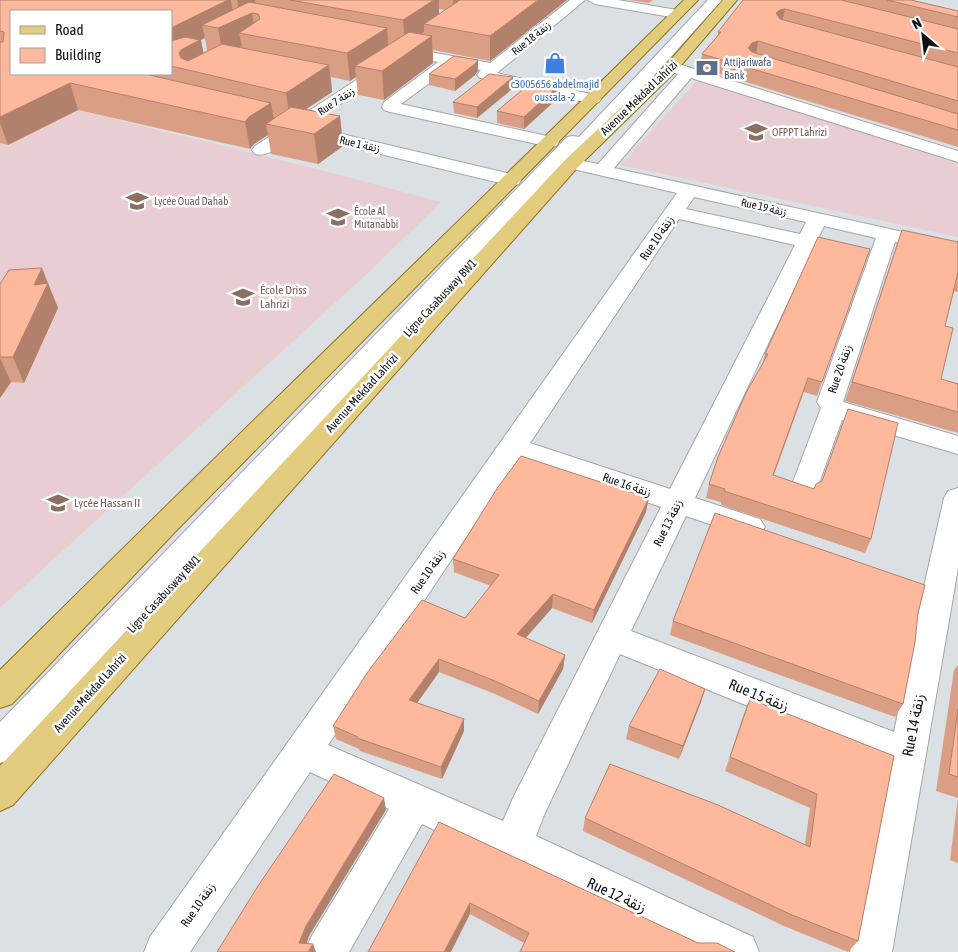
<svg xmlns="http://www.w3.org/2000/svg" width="958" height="952" font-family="'Asap Condensed','Noto Sans Arabic',sans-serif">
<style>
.education{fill:#e8ced3}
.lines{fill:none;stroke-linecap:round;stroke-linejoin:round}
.minor-casing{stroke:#a2a7ac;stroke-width:2}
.major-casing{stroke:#8d7420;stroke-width:2}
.minor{fill:#fff;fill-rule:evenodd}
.major{fill:#e3cc7e;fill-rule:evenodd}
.wall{fill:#da9e85;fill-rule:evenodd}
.shaded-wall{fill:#b2816c}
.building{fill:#feb89b;stroke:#b2816c}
.labels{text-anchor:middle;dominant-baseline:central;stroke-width:5;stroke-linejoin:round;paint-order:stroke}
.far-street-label{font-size:11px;fill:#0e1012;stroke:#fff}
.far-service-label{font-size:11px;fill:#4e5e75;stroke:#fff;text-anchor:start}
.far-shop-label{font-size:11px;fill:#366cbe;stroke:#fff}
.far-education-label{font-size:11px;fill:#785e54;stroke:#fff;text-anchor:start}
.street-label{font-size:12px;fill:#0e1012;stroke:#fff}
.education-label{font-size:12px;fill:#785e54;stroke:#fff;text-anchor:start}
.near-street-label{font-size:15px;fill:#0e1012;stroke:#fff}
</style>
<rect width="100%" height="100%" fill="#dbe0e5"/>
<path class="education" d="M697 80 765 100 958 163V237L621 165Z
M0 91 317 169 441 202 368 273 0 608Z"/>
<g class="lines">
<g class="minor-casing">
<path id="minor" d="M570 0H585L497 73 599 96 601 99 599 102 593 104 480 78 477 75 481 70 454 65 401 104 556 138 559 142 556 146 550 147 390 112 384 110 382 107 384 102 438 62 392 53 390 50 392 47 397 46 490 63Z
M588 0H618L677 10 684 14 677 18 595 4Z
M708 0H722L578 160 598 164 678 74 667 70 664 67 667 64 672 62 958 151V162L691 78 614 168 958 244V256L895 242 843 402 958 436V454L842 420 815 494 805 497 795 494 791 487 821 408 817 402 876 238 824 226 695 498 760 519 765 527 760 535 750 538 686 516 631 631 894 732 923 591 944 498 948 491 958 488V568L892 952H850L888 763 620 654 544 815 536 836 753 937 759 952H693L422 824 349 952H305L311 937 389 809 310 772 190 952H144L150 937 677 193 560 166 13 759 0 763V722L567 137 573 136 579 137ZM694 197 806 222 800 234 686 209ZM679 219 795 245 670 489 530 443ZM519 458 661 507 514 796 503 821 328 745Z
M389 60 394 62 397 65 394 68 308 126 519 176 521 180 519 184 512 186 306 136 299 133C286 141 270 158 255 154L252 150 255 146 384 62Z"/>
</g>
<g class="major-casing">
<path id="major" d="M684 0H698L175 532 12 704 0 708V670C226 445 457 224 684 0Z
M723 0H737L677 70 577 168 13 805 0 811V766L565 160 667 64Z"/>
</g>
<use href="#minor" class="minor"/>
<use href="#major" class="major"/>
</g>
<path class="wall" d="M0 0H567L490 61 433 50V63L384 100 358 95 356 77 350 81 331 77 332 92 306 109 340 116 343 146 318 164 271 154 268 135 254 144 250 149 78 110 8 145 0 143ZM439 9 445 10 439 14ZM11 11H171V74H11ZM205 38 207 51 203 53 201 40Z
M629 0H653L649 3Z
M743 0H911L958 11V147L700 68 702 54 718 36V32Z
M478 71 475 75 455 91 429 85V74Z
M512 89 477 118 454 113 453 102Z
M558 98 524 129 497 123V111Z
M902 230 958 242V292L954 291 945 326 941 379 958 384V433L845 401Z
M870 249 817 396 804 392 774 475 871 539 865 553 721 505V502L706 498 709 484 762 365 765 354Z
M0 284 52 293 58 308 24 383 11 382 0 398Z
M646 512 592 623 552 608 525 638 565 655 563 669 538 714 495 694 439 672 417 703 464 719V731L442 779 360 751 359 749 336 739 333 726 465 618 491 586 454 572 453 559Z
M918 613 903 704 895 717 670 635 673 621Z
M958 665V863L950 860 958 798 936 791 954 670Z
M705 689 701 702 679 759 626 739 629 726Z
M750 699 894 756 858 941 848 952 784 926 583 831 585 818 805 844 810 808 725 771 744 713Z
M439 822 698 943H524L470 914Z"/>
<path class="shaded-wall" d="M228 0H231L234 20 252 13 256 36 239 33 242 46 223 55 218 28 202 25 205 38 201 40 206 65 182 69 179 53 171 56V28Z
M237 0H255L256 4 239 11Z
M434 0H439V21L424 24V32L405 45 403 20Z
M453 0H472L454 12Z
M538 0H567L490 61V36Z
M785 9 782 22 777 23 776 13 780 10Z
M387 28 389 55 355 66 356 77 350 81 347 53Z
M432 36 433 63 384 100 382 71Z
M758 41 756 55 748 48 752 43Z
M478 60V71L475 75 455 91V79Z
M329 65 332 92 290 120 286 93Z
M513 77 512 89 477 118V107Z
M70 83 78 110 8 145 0 123V117Z
M558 86V98L524 129V117Z
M271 103 275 125 266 124 268 135 254 144 250 149 245 122 249 117Z
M340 116 343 146 318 164 314 134Z
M42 268 58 308 24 383 13 357 34 285Z
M0 358 11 382 0 398Z
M649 498 646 512 592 623 594 610Z
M553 594 552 608 517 648V634Z
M565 655 563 669 538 714 539 701Z
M439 659V672L410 713 409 700Z
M705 689 701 702 679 759 683 746Z
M464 719V731L442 779 441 767Z
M384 798 386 810 309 936 304 952 299 943 306 926Z
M470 903V914L451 952H444Z
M313 944 316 952H308Z"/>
<path class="building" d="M0 0H228L171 28V11H11V74H145L271 103 249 117 245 122 70 83 0 117V42H3L4 32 0 31Z
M290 0H434L403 20Z
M460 0H538L490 36 424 24Z
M743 0H841L958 29V53L785 9 780 10 776 13 780 19 958 67V101L758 41 752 43 748 48 752 52 958 114V130L702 54 721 32H718Z
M887 0H911L958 11V17Z
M249 2 387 28 347 53 239 33 260 19 258 14 252 13 218 28 202 25Z
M409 32 432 36 382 71 355 66Z
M185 37 200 40 181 50 179 53 181 58 188 61 222 44 329 65 286 93 171 66V41Z
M454 56 478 60 475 64 455 79 429 74Z
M489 74 513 77 477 107 453 102Z
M533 81 558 86 524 117 497 111Z
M291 107 340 116 314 134 266 124Z
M902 230 958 242V272L945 326 953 328 941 379 958 384V412L852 382Z
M818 237 870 249 822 382 808 378 773 475 814 489 816 484 822 481 848 409 898 423 871 539 724 491 725 489 709 484 718 457 746 393 768 354H765Z
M42 268 34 285 48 283 13 357H0V284L9 270Z
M521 456 649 498 594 610 553 594 517 634 565 655 539 701 495 681 439 659 409 700 464 719 441 767 357 738 358 737 333 726 367 673 422 600 465 618 499 575 453 559 498 487Z
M715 513 925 585 918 613 915 642 903 704 673 621Z
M660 669 705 689 683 746 629 726Z
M750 699 894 756 858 941 792 915 585 818 610 764 718 805 810 847 817 794 730 757Z
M958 709V777L949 774Z
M334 774 384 798 306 926 299 943 313 944 308 952H217L258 886Z
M439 822 698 943H717L735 952H520L529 933 470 903 444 952H368Z"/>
<defs>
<g id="shop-bare" transform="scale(1.725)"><path d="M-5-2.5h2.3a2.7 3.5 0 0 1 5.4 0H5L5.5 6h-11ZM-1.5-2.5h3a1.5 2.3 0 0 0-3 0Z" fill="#3f7fe0" stroke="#fff" stroke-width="2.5" paint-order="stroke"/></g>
<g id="bank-bare" transform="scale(1.725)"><path d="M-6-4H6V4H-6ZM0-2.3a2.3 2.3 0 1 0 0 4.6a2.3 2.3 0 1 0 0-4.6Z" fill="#5c6f8a" stroke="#fff" stroke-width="2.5" paint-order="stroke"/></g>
<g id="university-bare" transform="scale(1.725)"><path d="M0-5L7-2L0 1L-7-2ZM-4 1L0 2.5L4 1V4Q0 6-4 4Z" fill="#8d6e63" stroke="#fff" stroke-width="2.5" paint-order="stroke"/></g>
<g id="school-bare" transform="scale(1.725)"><path d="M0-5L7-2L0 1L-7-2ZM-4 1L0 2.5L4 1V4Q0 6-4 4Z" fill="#8d6e63" stroke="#fff" stroke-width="2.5" paint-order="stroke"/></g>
</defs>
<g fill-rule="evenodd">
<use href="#shop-bare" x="555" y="63"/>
<use href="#bank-bare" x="707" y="68"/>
<use href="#university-bare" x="756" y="132"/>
<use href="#school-bare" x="137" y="201"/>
<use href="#school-bare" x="338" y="217"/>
<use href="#school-bare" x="243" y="297"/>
<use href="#school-bare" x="58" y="503"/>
</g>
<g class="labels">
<g class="far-street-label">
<text transform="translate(531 38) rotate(-39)">Rue 18 زنقة</text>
<text transform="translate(336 101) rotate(-34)">Rue 7 زنقة</text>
<text transform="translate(360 144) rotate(13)">Rue 1 زنقة</text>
<text transform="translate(764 207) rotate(13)">Rue 19 زنقة</text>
</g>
<g class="far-service-label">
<text x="724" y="62">Attijariwafa<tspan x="724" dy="13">Bank</tspan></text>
</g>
<g class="far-shop-label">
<text x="555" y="84">c3005656 abdelmajid<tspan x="555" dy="13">oussala -2</tspan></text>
</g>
<g class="far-education-label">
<text x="772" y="132">OFPPT Lahrizi</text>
<text x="154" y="201">Lycée Ouad Dahab</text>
<text x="354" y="211">École Al<tspan x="354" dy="13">Mutanabbi</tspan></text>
</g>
<g class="street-label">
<text transform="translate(639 98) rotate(-44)">Avenue Mekdad Lahrizi</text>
<text transform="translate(657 238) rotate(-56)">Rue 10 زنقة</text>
<text transform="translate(440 298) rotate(-47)">Ligne Casabusway BW1</text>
<text transform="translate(840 369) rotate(-71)">Rue 20 زنقة</text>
<text transform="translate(362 393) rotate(-48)">Avenue Mekdad Lahrizi</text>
<text transform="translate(627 485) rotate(19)">Rue 16 زنقة</text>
<text transform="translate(668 523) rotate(-64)">Rue 13 زنقة</text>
<text transform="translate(428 572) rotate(-55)">Rue 10 زنقة</text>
<text transform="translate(164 594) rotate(-47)">Ligne Casabusway BW1</text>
<text transform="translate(90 693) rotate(-48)">Avenue Mekdad Lahrizi</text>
<text transform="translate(198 905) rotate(-55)">Rue 10 زنقة</text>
</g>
<g class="education-label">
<text x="260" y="290">École Driss<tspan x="260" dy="14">Lahrizi</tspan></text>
<text x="74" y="503">Lycée Hassan II</text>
</g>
<g class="near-street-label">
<text transform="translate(759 695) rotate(22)">Rue 15 زنقة</text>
<text transform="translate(913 725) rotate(-79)">Rue 14 زنقة</text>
<text transform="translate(617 895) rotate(25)">Rue 12 زنقة</text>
</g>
</g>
<rect x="10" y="10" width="162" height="65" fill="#ffffff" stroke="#9f9fa0"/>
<rect x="20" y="26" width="25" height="8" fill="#e3cc7e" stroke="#9f9fa0"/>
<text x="55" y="35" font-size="15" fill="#0e1012">Road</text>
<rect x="20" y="48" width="25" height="15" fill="#feb89b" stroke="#9f9fa0"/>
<text x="55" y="60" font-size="15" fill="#0e1012">Building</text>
<g transform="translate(923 35) rotate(332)" stroke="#ffffff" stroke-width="4" paint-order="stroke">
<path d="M0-4L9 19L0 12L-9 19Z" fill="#0e1012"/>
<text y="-8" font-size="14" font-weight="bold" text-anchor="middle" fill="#0e1012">N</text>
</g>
</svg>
